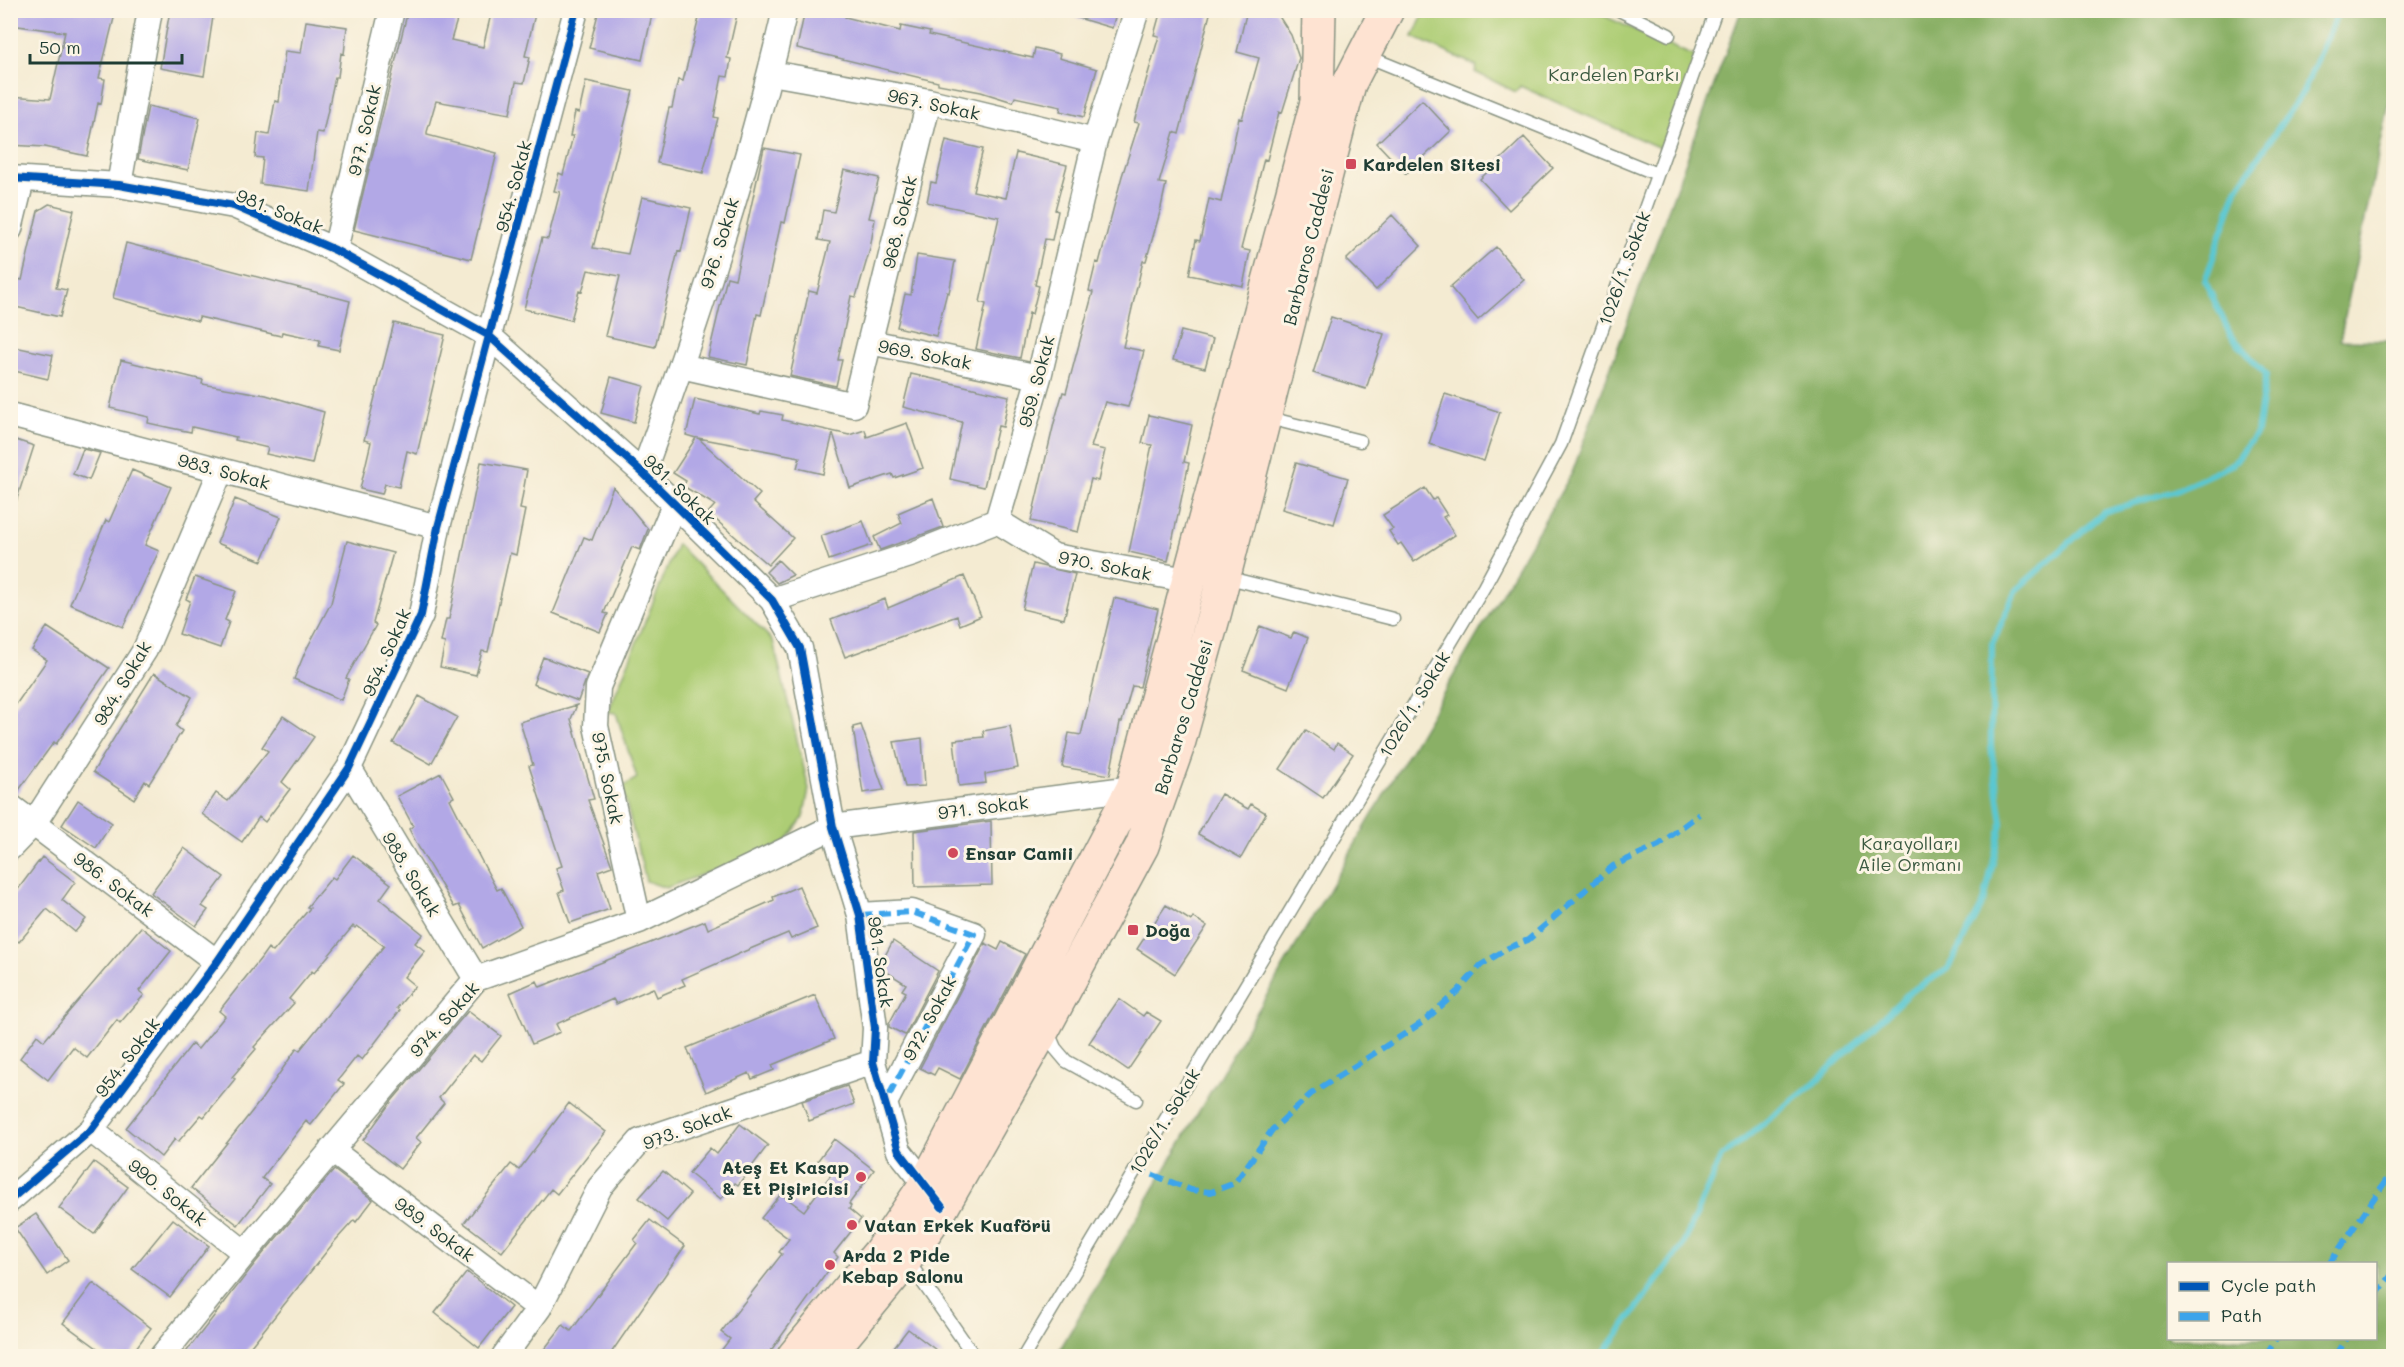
<svg xmlns="http://www.w3.org/2000/svg" width="2404" height="1367" font-family="Mali,sans-serif">
<style>
.green{fill:#adcd75;stroke:#668554;stroke-width:1.5}
.forest{fill:#8ab066;stroke:#54764d;stroke-width:1.5;fill-rule:evenodd}
.lines{fill:none;stroke-linecap:round;stroke-linejoin:round}
.stream{stroke:#5ac7d1;stroke-width:6}
.building{fill:#b2a8e6}
.service-casing{stroke:#8a9483;stroke-width:15}
.minor-casing{stroke:#8a9483;stroke-width:27}
.secondary-casing{stroke:#8a9483;stroke-width:36}
.service{stroke:#fff;stroke-width:12}
.minor{stroke:#fff;stroke-width:24}
.secondary{stroke:#fee3d2;stroke-width:33}
.quiet{stroke:#3da4eb;stroke-width:6;stroke-dasharray:12 6;stroke-linecap:butt}
.cycleway-casing{stroke:#fcf5e5;stroke-width:11}
.cycleway{stroke:#0057b8;stroke-width:8}
.poi-dot{fill:#d1495b;stroke:#fcf5e5;stroke-width:2}
.labels{text-anchor:middle;dominant-baseline:central;stroke-width:6;stroke-linejoin:round;paint-order:stroke}
.park-label{font-size:18px;fill:#3b5a41;stroke:#fcf5e5}
.street-label{font-size:18px;fill:#1f3d34;stroke:#fcf5e5}
.poi-label{font-size:18px;font-weight:bold;fill:#1f3d34;stroke:#fcf5e5;text-anchor:start}
</style>
<rect width="100%" height="100%" fill="#fcf5e5"/>
<filter id="ink" filterUnits="userSpaceOnUse"><feTurbulence type="fractalNoise" baseFrequency=".0167" numOctaves="2"/><feDisplacementMap in="SourceGraphic" scale="12" xChannelSelector="R" yChannelSelector="G"/><feConvolveMatrix kernelMatrix="1 2 1 2 8 2 1 2 1" color-interpolation-filters="sRGB"/></filter>
<filter id="wash" filterUnits="userSpaceOnUse"><feTurbulence type="fractalNoise" baseFrequency=".008" numOctaves="4" result="noise"/><feDisplacementMap in="SourceGraphic" scale="24" xChannelSelector="R" yChannelSelector="G"/><feGaussianBlur stdDeviation="1.35" result="paint"/><feColorMatrix in="noise" values="0 0 0 0 0 0 0 0 0 0 0 0 0 0 0 0 0 1.4 0 .05"/><feComposite in="paint" operator="in"/></filter>
<g filter="url(#wash)">
<rect width="100%" height="100%" fill="#f4ebd2"/>
<path class="green" d="M1425 11H1593L1700 59 1660 148 1520 86 1516 92 1475 72 1477 66 1413 37Z
M677 544 773 641 809 789 803 818 784 844 666 888 646 881 622 787 637 778 616 713 608 712Z"/>
<path class="forest" d="M1741 11H2393V85L2340 340 2393 341V1356H1056L1572 473ZM2168 1264H2376V1338H2168Z"/>
<g class="lines">
<path class="stream" d="M1602 1356 1683 1245 1721 1157 1809 1088 1911 991 1948 969 1984 902 2002 823 1991 746 1992 645 2016 590 2104 512 2174 491 2233 464 2257 432 2266 375 2230 334 2205 281 2237 189 2304 90 2339 10"/>
</g>
<g id="blocks">
<path class="building" d="M10 10H116L99 78 105 79 101 104 98 103 87 156 45 147 10 145V96L50 99 65 32 10 25Z
M170 10H214L204 76 160 68Z
M408 10H422L457 20 451 40 483 47 492 10H536L525 56 530 57 524 83 516 82 510 114 436 101 427 132V135L497 153 471 259 354 230Z
M599 10H653L642 60 589 48Z
M701 10H738L727 58 731 59 728 77 722 76 714 117 718 118 703 173 657 163 669 108H672L678 80 683 81Z
M805 10H847L845 17 900 31 901 26 930 32 929 35 1033 58 1035 48 1060 54 1059 58 1097 69 1084 117 1060 111 1061 107 1015 97 1013 102 981 92 938 84V82L797 48Z
M1068 10H1117L1112 28 1068 15Z
M1161 10H1211L1179 134 1174 132 1159 183 1166 184 1160 212 1146 261H1143L1123 347 1144 351 1137 378 1128 407 1105 402 1091 447 1105 450 1098 481 1091 479 1078 532 1031 521 1054 423 1063 392 1066 393 1093 292 1089 291 1096 262 1099 263 1122 176 1139 123 1134 122 1159 36 1154 35Z
M1247 10H1275L1291 35 1299 58 1282 113 1279 112 1267 160 1264 159 1241 249 1250 251 1243 286 1189 275 1196 240 1200 241 1209 199 1221 202 1239 118 1242 119 1259 58 1237 52Z
M306 21 347 27 344 54 341 53 338 77H335L323 133 317 132 309 191 260 184 263 158 255 157 258 133 269 135 275 101 279 102 285 51 301 53Z
M586 81 633 91 593 248 628 254 642 197 691 208 681 252 678 251 655 347 605 336 620 276 588 270 582 292 579 291 571 320 524 309 542 238 548 239 560 192 554 191 559 173 563 175 573 136H570L575 112 579 113Z
M1422 100 1451 131 1406 174 1377 143Z
M148 106 200 118 188 170 138 159Z
M1524 137 1553 168 1509 210 1480 179Z
M946 140 983 149 973 191 1006 198 1016 153 1067 165 1055 210 1058 211 1052 240 1045 239 1035 285 1039 286 1032 314 1029 313 1020 358 976 349 986 304 980 302 999 217 927 202 931 182 936 183Z
M764 148 800 155 785 223 781 222 761 315 757 314 747 365 708 357 727 277 735 279Z
M844 170 879 178 869 218 875 219 870 249 856 297 851 296 838 360H842L836 386 790 376 809 291 817 293 830 242 818 240 823 210 834 212Z
M49 204 74 210 56 288 67 290 60 317 11 306 17 279 22 280 38 211Z
M1392 215 1421 246 1376 290 1346 260Z
M126 243 350 301 339 350 319 346 320 340 282 332 281 336 199 317 198 321 113 298Z
M1496 247 1524 280 1478 320 1450 287Z
M917 255 955 261 949 293 947 292 936 336 897 327 905 294 911 295Z
M1331 317 1384 334 1366 389 1313 373Z
M394 323 445 335 417 454 407 451 399 487 385 484 382 494 360 489 371 442 364 440Z
M1181 331 1213 339 1205 368 1173 360Z
M10 346 53 355 48 379 10 370Z
M121 360 203 380 202 384 266 395 324 412 312 464 266 454 268 448 235 440 236 437 192 427 191 432 171 428 148 423 149 417 110 408Z
M911 374 1009 396 1003 427 998 426 984 487 950 479 962 422 903 407Z
M611 377 644 386 634 422 601 413Z
M1445 394 1500 412 1484 461 1429 444Z
M695 399 760 414 761 411 783 415 782 420 849 435 865 430 867 437 907 423 923 468 894 478 892 474 850 488 833 433 823 474 797 468 800 457 698 438 760 494 753 502 793 538 768 565 708 513 715 505 683 486 686 481 673 473 696 438 686 435Z
M1149 415 1192 425 1184 462 1189 463 1168 561 1129 552 1152 445 1142 443Z
M10 438 34 446 14 508H10Z
M83 449 100 453 89 480 73 474Z
M481 462 527 470 520 509 525 510 516 555 510 553 488 652 482 651 476 675 440 667 445 643 441 642 446 619H449Z
M1296 463 1348 478 1334 524 1282 509Z
M132 470 171 487 145 545 159 551 123 627 70 604 106 520 109 522Z
M613 487 648 529 640 550 632 547 604 613 608 614 600 632 553 613 584 537 592 540Z
M1425 488 1433 500 1436 498 1447 515 1443 517 1455 535 1414 562 1401 543 1398 545 1389 531 1393 529 1383 515Z
M933 498 943 527 880 550 874 537 902 523 898 513Z
M235 499 281 517 262 561 217 543Z
M863 521 872 545 829 560 821 536Z
M347 541 393 553 373 623 376 625 346 678 349 679 341 700 294 679 305 652 331 603Z
M778 560 793 575 777 583 766 572Z
M1033 564 1075 574 1064 619 1022 609Z
M964 576 981 616 960 625 957 616 845 657 831 620 885 599 888 608Z
M195 577 236 591 225 620 229 622 220 648 179 634 190 601 186 599Z
M1114 598 1158 609 1140 687 1132 686 1122 722H1120L1110 775 1062 767 1069 733 1081 735Z
M1260 626 1291 638 1294 632 1308 638 1288 688 1243 670Z
M47 627 109 668 56 744 54 742 16 794 10 792V713L47 660 32 650Z
M543 657 588 674 578 701 533 684Z
M154 673 192 697 176 726 182 731 149 784 145 781 134 799 93 772Z
M419 696 457 717 431 764 393 743Z
M577 705 571 719 594 799 588 800 612 866 598 871 610 909 570 923 559 892 564 890 556 868 562 866 529 766 533 765 520 722Z
M283 716 314 737 282 782 290 789 265 822 259 817 242 842 202 814 216 793 228 801 268 751 262 747Z
M861 725 884 790 863 793 853 727Z
M1010 726 1018 768 985 774 986 783 959 786 954 740 984 737 983 731Z
M1306 730 1334 749 1337 743 1353 754 1323 798 1280 769Z
M922 738 925 786 905 787 894 742Z
M441 773 454 797 450 799 480 858 497 890 501 888 521 926 482 948 459 905 454 907 419 848 409 829 413 826 397 796Z
M1221 794 1248 809 1251 804 1266 813 1241 858 1198 834Z
M78 800 112 823 96 848 62 825Z
M991 821 992 885 915 887 914 831Z
M184 848 224 877 202 906 208 910 196 926 151 893Z
M353 855 391 884 380 899 423 934 415 943 425 951 404 977 415 986 397 1008 400 1010 362 1060 357 1056 338 1080 344 1084 311 1125 306 1121 262 1178 270 1184 238 1225 191 1188 261 1100 297 1048 300 1050 384 946 357 926 355 928 353 926 314 973 312 971 289 999 294 1003 254 1047 256 1049 232 1077 235 1079 204 1117 201 1115 178 1142 175 1139 161 1157 126 1128 192 1044 198 1049 225 1016 219 1011 261 958 268 948 273 952 310 908 307 907 332 877 335 879Z
M42 857 75 882 62 900 86 919 75 932 47 909 19 942 10 935V900Z
M799 886 817 928 791 939 788 933 743 952 682 979 685 985 657 997 653 988 616 1004 613 999 556 1024 560 1032 532 1044 510 993 537 981 540 987 705 921 708 929 774 900 773 897Z
M1166 905 1191 921 1193 917 1207 926 1175 974 1137 949Z
M141 927 171 951 139 991 144 995 120 1023 117 1020 87 1058 73 1047 48 1080 20 1058 37 1035 44 1041Z
M893 941 938 971 905 1035 889 1027V1024L906 992 902 990 906 984 882 969 881 963Z
M1002 942 1025 954 960 1079 938 1068 934 1075 920 1068 985 943 998 950Z
M815 995 834 1039 772 1065 774 1070 752 1079 749 1073 706 1092 687 1048Z
M1119 999 1143 1016 1146 1012 1161 1021 1128 1070 1089 1043Z
M468 1011 501 1036 481 1061 473 1055 439 1098 444 1103 416 1138 421 1142 400 1169 363 1140 391 1102Z
M847 1086 854 1104 809 1121 802 1101Z
M569 1103 606 1132 557 1194 551 1189 502 1252 464 1223 511 1164 519 1170Z
M740 1124 768 1145 738 1185 735 1183 721 1199 689 1173 710 1148 717 1154Z
M834 1139 874 1170 849 1204 851 1206 849 1209 861 1219 834 1253 838 1257 767 1356H717L730 1339 721 1332 782 1254 779 1252 789 1239 761 1218 781 1194 804 1211 833 1172 818 1160Z
M94 1162 128 1187 94 1234 59 1208Z
M334 1170 373 1200 356 1222 354 1220 335 1241 243 1356H183L256 1262Z
M663 1171 690 1194 667 1221 639 1198Z
M36 1214 68 1260 47 1275 15 1228Z
M173 1219 209 1246 170 1297 132 1269Z
M650 1220 685 1246 609 1356H539L563 1325 571 1331 637 1243 634 1240Z
M467 1272 511 1307 479 1348 435 1313Z
M93 1283 151 1328 130 1356H108L63 1323Z
M908 1329 944 1356H887Z"/>
</g>
</g>
<g filter="url(#ink)">
<use href="#blocks" fill-opacity="0" stroke="#8a9483" stroke-width="1.5"/>
<g class="lines">
<g class="service-casing">
<path id="service" d="M1619 10 1669 35
M1364 55 1657 174
M1265 417 1360 441
M1225 577 1393 619
M1048 1032 1055 1048 1066 1061 1136 1100
M908 1261 974 1356
M1024 1356 1484 587 1561 444 1716 10"/>
</g>
<g class="minor-casing">
<path id="minor" d="M771 73 929 101 1095 141
M10 178 119 185 234 206 335 250 488 335 643 473 772 600 800 648 833 827 860 915 875 1028 873 1062 899 1151 935 1196
M119 185 150 10
M10 229 22 180
M335 250 392 10
M870 342 1039 377
M681 366 854 405 929 101
M10 415 438 527
M643 473C697 323 749 166 785 10
M997 521 1039 377 1095 141 1137 10
M997 521 1054 556 1187 580
M772 600 913 554 997 521
M349 768 476 979
M10 806 217 962
M10 848 34 823 145 650 221 470
M860 915 912 912 974 934 885 1103
M639 921 596 726 598 687 674 505
M91 1130 245 1253
M331 1150 539 1308
M10 1200 91 1130 217 962 349 768 421 615 438 527 576 10
M162 1356 245 1253 476 979 639 921 833 827 1133 788
M504 1356 539 1308 600 1187 640 1141 873 1062"/>
</g>
<g class="secondary-casing">
<path id="secondary" d="M794 1356 880 1252 926 1184 1133 788 1317 102 1319 10
M827 1356 898 1270 942 1207 1041 1033 1142 846 1177 748 1215 611 1349 84 1387 10"/>
</g>
<use href="#service" class="service"/>
<use href="#minor" class="minor"/>
<use href="#secondary" class="secondary"/>
<path class="quiet" d="M860 915 912 912 974 934 885 1103
M1136 1168 1191 1190 1211 1192 1235 1183 1272 1130 1311 1094 1423 1022 1458 991 1481 965 1508 948 1528 940 1613 866 1659 845 1699 814
M2329 1264 2394 1169
M2376 1295 2394 1272
M2265 1356 2277 1338
M2336 1356 2347 1338"/>
<g class="cycleway-casing">
<path id="cycleway" d="M10 178 119 185 234 206 335 250 488 335 643 473 772 600 800 648 833 827 860 915 875 1028 873 1062 899 1151 942 1207
M10 1200 91 1130 217 962 349 768 421 615 438 527 576 10"/>
</g>
<use href="#cycleway" class="cycleway"/>
</g>
</g>
<g class="poi-dot">
<rect x="1345" y="158" width="12" height="12" rx="3"/>
<circle cx="953" cy="853" r="6"/>
<rect x="1127" y="924" width="12" height="12" rx="3"/>
<circle cx="861" cy="1177" r="6"/>
<circle cx="852" cy="1225" r="6"/>
<circle cx="830" cy="1265" r="6"/>
</g>
<g class="labels">
<g class="park-label">
<text x="1614" y="74">Kardelen Parkı</text>
<text x="1910" y="843">Karayolları<tspan x="1910" dy="21">Aile Ormanı</tspan></text>
</g>
<g class="street-label">
<text transform="translate(934 104) rotate(12)">967. Sokak</text>
<text transform="translate(364 130) rotate(-77)">977. Sokak</text>
<text transform="translate(513 186) rotate(-75)">954. Sokak</text>
<text transform="translate(280 211) rotate(22)">981. Sokak</text>
<text transform="translate(899 222) rotate(-76)">968. Sokak</text>
<text transform="translate(719 243) rotate(-73)">976. Sokak</text>
<text transform="translate(1308 247) rotate(-76)">Barbaros Caddesi</text>
<text transform="translate(1624 268) rotate(-70)">1026/1. Sokak</text>
<text transform="translate(925 354) rotate(11)">969. Sokak</text>
<text transform="translate(1036 381) rotate(-75)">959. Sokak</text>
<text transform="translate(224 471) rotate(15)">983. Sokak</text>
<text transform="translate(680 489) rotate(44)">981. Sokak</text>
<text transform="translate(1105 565) rotate(11)">970. Sokak</text>
<text transform="translate(386 652) rotate(-66)">954. Sokak</text>
<text transform="translate(122 683) rotate(-59)">984. Sokak</text>
<text transform="translate(1414 704) rotate(-59)">1026/1. Sokak</text>
<text transform="translate(1183 717) rotate(-73)">Barbaros Caddesi</text>
<text transform="translate(608 778) rotate(78)">975. Sokak</text>
<text transform="translate(983 807) rotate(-7)">971. Sokak</text>
<text transform="translate(412 874) rotate(59)">988. Sokak</text>
<text transform="translate(114 884) rotate(37)">986. Sokak</text>
<text transform="translate(881 962) rotate(82)">981. Sokak</text>
<text transform="translate(929 1018) rotate(-62)">972. Sokak</text>
<text transform="translate(444 1019) rotate(-48)">974. Sokak</text>
<text transform="translate(127 1057) rotate(-53)">954. Sokak</text>
<text transform="translate(1164 1121) rotate(-59)">1026/1. Sokak</text>
<text transform="translate(687 1127) rotate(-21)">973. Sokak</text>
<text transform="translate(168 1192) rotate(39)">990. Sokak</text>
<text transform="translate(435 1229) rotate(37)">989. Sokak</text>
</g>
<g class="poi-label">
<text x="1363" y="164">Kardelen Sitesi</text>
<text x="965" y="853">Ensar Camii</text>
<text x="1145" y="930">Doğa</text>
<text x="849" y="1167" text-anchor="end">Ateş Et Kasap<tspan x="849" dy="21">&amp; Et Pişiricisi</tspan></text>
<text x="864" y="1225">Vatan Erkek Kuaförü</text>
<text x="842" y="1255">Arda 2 Pide<tspan x="842" dy="21">Kebap Salonu</tspan></text>
</g>
</g>
<rect width="2404" height="1367" fill="none" stroke="#fcf5e5" stroke-width="36"/>
<rect x="2167" y="1262" width="210" height="78" fill="#fcf5e5" stroke="#a4ab9e" stroke-width="1.5"/>
<rect x="2179" y="1282" width="30" height="9" fill="#0057b8" stroke="#a4ab9e" stroke-width="1.5"/>
<text x="2221" y="1292" font-size="18" fill="#1f3d34">Cycle path</text>
<rect x="2179" y="1312" width="30" height="9" fill="#3da4eb" stroke="#a4ab9e" stroke-width="1.5"/>
<text x="2221" y="1322" font-size="18" fill="#1f3d34">Path</text>
<path d="M30 54v9h152v-9" fill="none" stroke="#1f3d34" stroke-width="3"/>
<text x="39" y="54" font-size="18" fill="#1f3d34" stroke="#fcf5e5" stroke-width="4.5" paint-order="stroke">50 m</text>
</svg>
